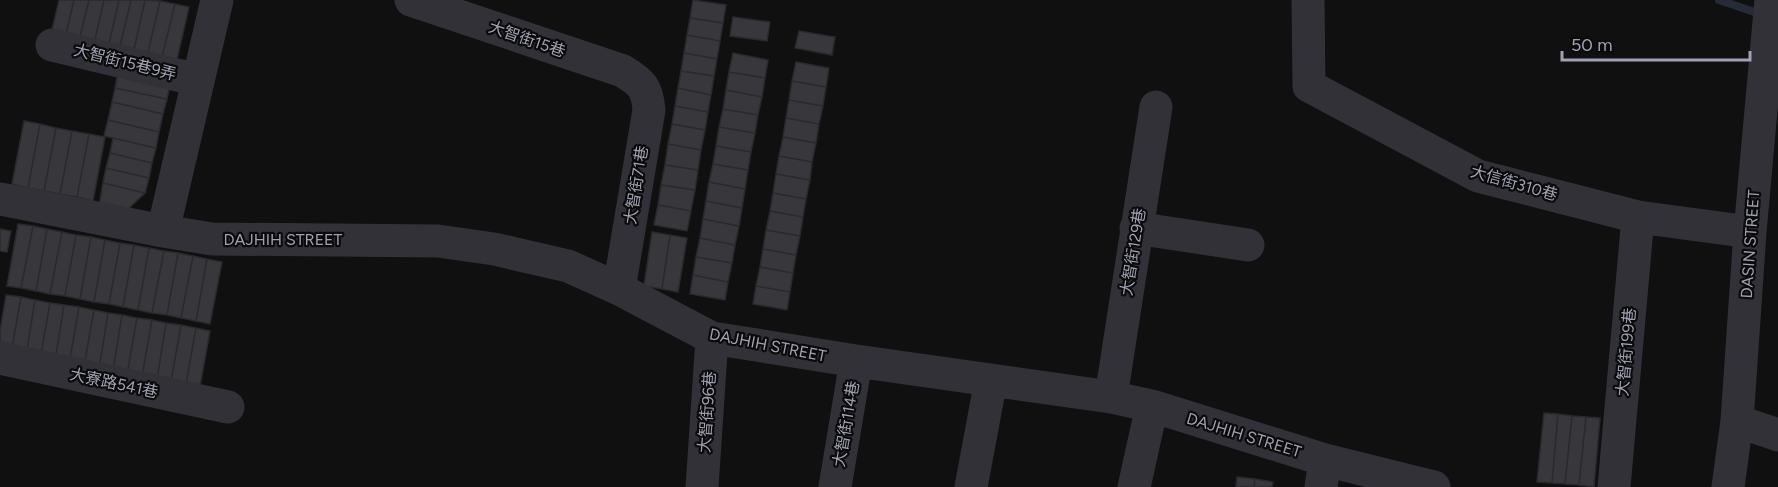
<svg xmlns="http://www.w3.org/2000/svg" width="1778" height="487" font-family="Figtree,'Noto Sans TC',sans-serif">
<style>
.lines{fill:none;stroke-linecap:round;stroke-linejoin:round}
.stream{stroke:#262b35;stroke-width:8}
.building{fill:#37373c;stroke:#2a2a2e;stroke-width:1.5}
.minor{stroke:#313137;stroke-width:33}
.labels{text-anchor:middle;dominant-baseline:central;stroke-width:4.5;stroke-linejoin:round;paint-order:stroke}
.street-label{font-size:16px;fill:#a0a2b3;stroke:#0b0b0c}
</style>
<rect width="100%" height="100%" fill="#101011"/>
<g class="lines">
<path class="stream" d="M1719 0 1763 15"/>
</g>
<path class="building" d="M59 0H74L65 38 51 34Z
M74 0H89L79 41 65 38Z
M89 0H104L94 44 79 41Z
M104 0H119L108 48 94 44Z
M119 0H131L119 50 108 48Z
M131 0H145L133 54 119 50Z
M145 0 160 1 147 57 133 54Z
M693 0 726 5 723 23 690 18Z
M160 1 175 4 161 61 147 57Z
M175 4 189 7 176 64 161 61Z
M733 17 770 22 767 41 730 36Z
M690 18 723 23 720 41 687 35Z
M799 31 835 37 832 55 795 48Z
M687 35 720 41 717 59 684 53Z
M684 53 717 59 714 76 681 71Z
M733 53 768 60 765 78 729 72Z
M796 62 829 68 826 87 792 81Z
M681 71 714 76 711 95 678 88Z
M729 72 765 78 762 97 726 90Z
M118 73 170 85 167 99 115 88Z
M792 81 826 87 823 106 789 100Z
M115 88 167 99 163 114 112 102Z
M678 88 711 95 708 112 675 106Z
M726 90 762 97 758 115 723 109Z
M789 100 823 106 819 124 786 118Z
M112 102 163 114 159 132 108 120Z
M675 106 708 112 705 130 672 124Z
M723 109 758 115 755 133 719 127Z
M786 118 819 124 816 143 783 137Z
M108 120 159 132 156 148 104 136Z
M24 121 40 124 28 188 12 184Z
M40 124 56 128 44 191 28 188Z
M672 124 705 130 701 150 668 144Z
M719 127 755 133 751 152 716 146Z
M56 128 72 131 60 194 44 191Z
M72 131 89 134 77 197 60 194Z
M89 134 105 137 93 201 77 197Z
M783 137 816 143 812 162 779 156Z
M113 138 156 148 152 163 110 153Z
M668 144 701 150 698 170 665 165Z
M716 146 751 152 748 170 713 164Z
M110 153 152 163 149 178 106 168Z
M779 156 812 162 810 180 776 174Z
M713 164 748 170 745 189 709 182Z
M665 165 698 170 695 190 661 185Z
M106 168 149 178 145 193 103 183Z
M776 174 810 180 806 199 773 193Z
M709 182 745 189 742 208 706 201Z
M103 183 145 193 126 211 99 206Z
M661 185 695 190 691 211 658 205Z
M773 193 806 199 803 217 770 211Z
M706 201 742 208 739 226 703 219Z
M658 205 691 211 687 231 654 225Z
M770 211 803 217 800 236 766 230Z
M703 219 739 226 735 245 700 238Z
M18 224 33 226 21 288 7 286Z
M33 226 47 229 36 291 21 288Z
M0 229 11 231 7 252 0 251Z
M47 229 62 232 50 294 36 291Z
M766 230 800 236 796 255 763 249Z
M62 232 76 235 65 296 50 294Z
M652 232 670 235 662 289 644 286Z
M76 235 91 237 80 299 65 296Z
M670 235 687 238 678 292 662 289Z
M91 237 105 240 94 302 80 299Z
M700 238 735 245 732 263 696 257Z
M105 240 120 243 109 304 94 302Z
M120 243 134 245 123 307 109 304Z
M134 245 149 248 138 310 123 307Z
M149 248 164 251 152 313 138 310Z
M763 249 796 255 793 273 760 267Z
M164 251 178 253 167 315 152 313Z
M178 253 193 256 181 318 167 315Z
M193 256 207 259 196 321 181 318Z
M696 257 732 263 728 282 693 275Z
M207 259 222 262 210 324 196 321Z
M760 267 793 273 790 292 756 286Z
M693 275 728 282 725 300 690 294Z
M756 286 790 292 787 310 753 304Z
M6 295 21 297 10 359 0 357V331Z
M21 297 35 300 25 362 10 359Z
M35 300 50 303 39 365 25 362Z
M50 303 64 305 54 367 39 365Z
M64 305 79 307 68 370 54 367Z
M79 307 94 310 83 372 68 370Z
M94 310 108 313 98 375 83 372Z
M108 313 122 315 112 377 98 375Z
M122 315 137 318 126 380 112 377Z
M137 318 152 320 141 382 126 380Z
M152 320 166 323 156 385 141 382Z
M166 323 181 325 170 387 156 385Z
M181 325 196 328 185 390 170 387Z
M196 328 210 331 199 392 185 390Z
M1544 413 1558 414 1552 483 1537 482Z
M1558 414 1572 416 1565 484 1552 483Z
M1572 416 1586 417 1579 485 1565 484Z
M1586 417 1600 418 1594 487 1579 485Z
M1237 477 1255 479 1254 487H1236Z
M1255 479 1273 482 1272 487H1254Z"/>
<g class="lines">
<path class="minor" d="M411 0 623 71C642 83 647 87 649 110L619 289
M1308 0 1309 86 1478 176 1638 217 1750 232
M52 45 198 80
M0 199 163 231 212 239 438 241 494 249 568 266 619 289 712 338 856 361 1111 397 1152 406 1325 460 1434 487
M1136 228 1248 245
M163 231 217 0
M0 358 228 407
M1111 397 1156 107
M1737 421 1778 435
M702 487 712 338
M835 487 856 361
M971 487 991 380
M1134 487 1152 406
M1321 487 1325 460
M1614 487 1638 217
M1728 487 1737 421 1750 232 1771 0"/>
</g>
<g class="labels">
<g class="street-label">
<text transform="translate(527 39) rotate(19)">大智街15巷</text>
<text transform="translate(125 62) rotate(14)">大智街15巷9弄</text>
<text transform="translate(1514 183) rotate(16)">大信街310巷</text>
<text transform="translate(636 185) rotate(-81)">大智街71巷</text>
<text x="283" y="239">DAJHIH STREET</text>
<text transform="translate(1750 244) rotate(-86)">DASIN STREET</text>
<text transform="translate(1133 252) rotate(-81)">大智街129巷</text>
<text transform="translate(768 345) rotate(11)">DAJHIH STREET</text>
<text transform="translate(1626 352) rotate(-85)">大智街199巷</text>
<text transform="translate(114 383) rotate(12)">大寮路541巷</text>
<text transform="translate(707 412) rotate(-86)">大智街96巷</text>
<text transform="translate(846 424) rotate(-80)">大智街114巷</text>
<text transform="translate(1244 435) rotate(17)">DAJHIH STREET</text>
</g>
</g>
<path d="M1562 51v9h188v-9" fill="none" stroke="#a0a2b3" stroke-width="3"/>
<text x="1571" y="51" font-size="18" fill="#a0a2b3" stroke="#0b0b0c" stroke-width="4.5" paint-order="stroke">50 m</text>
</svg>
